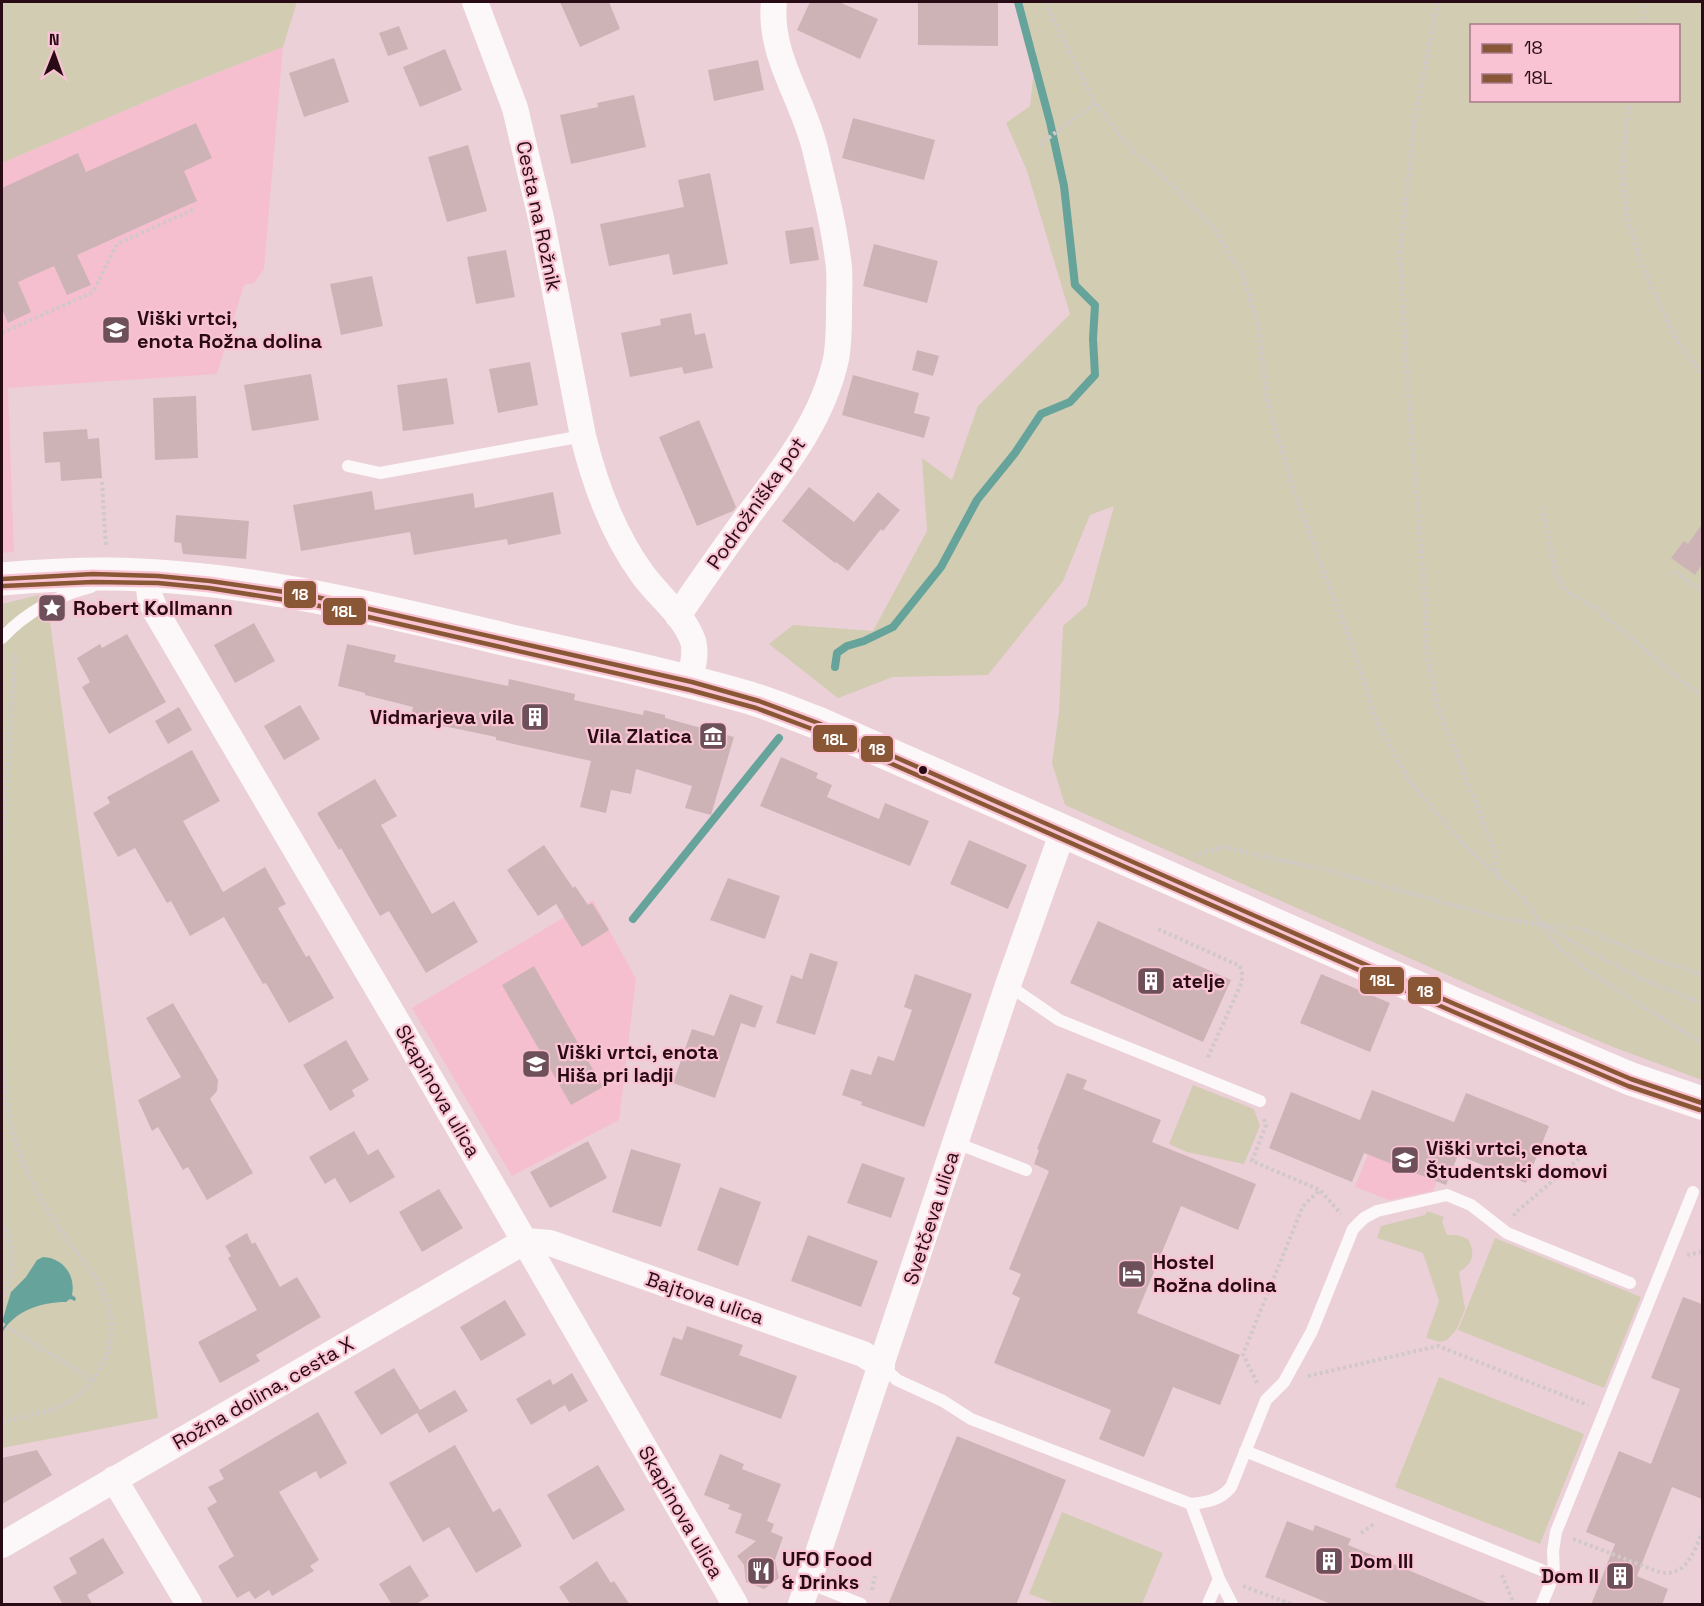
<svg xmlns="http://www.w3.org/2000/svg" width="1704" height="1606" font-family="'Space Grotesk',sans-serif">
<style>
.built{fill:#f5bfcf}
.green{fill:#d2ccb3;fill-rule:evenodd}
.water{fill:#66a39a}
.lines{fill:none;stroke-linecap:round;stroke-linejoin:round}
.stream{stroke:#66a39a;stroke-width:8}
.building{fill:#ceb3b6}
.path{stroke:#d0c8ca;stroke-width:4;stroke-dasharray:3 3;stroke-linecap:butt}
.lane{stroke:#fcf8f9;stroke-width:12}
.street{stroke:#fcf8f9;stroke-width:26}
.secondary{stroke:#fcf8f9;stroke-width:33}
.bus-1-casing{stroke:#f9c3d3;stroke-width:9}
.bus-2-casing{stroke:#f9c3d3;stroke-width:9}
.bus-1{stroke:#895735;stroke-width:4.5}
.bus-2{stroke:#895735;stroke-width:4.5}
.bus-dot{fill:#290b16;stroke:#f9c3d3;stroke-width:2}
.labels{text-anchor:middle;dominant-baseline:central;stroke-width:4.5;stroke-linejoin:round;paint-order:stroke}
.street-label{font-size:20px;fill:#290b16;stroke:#f9c3d3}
.poi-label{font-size:20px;font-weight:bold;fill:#290b16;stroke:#f9c3d3;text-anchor:start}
.line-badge{stroke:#f9c3d3;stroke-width:2}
.badge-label{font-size:16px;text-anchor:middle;font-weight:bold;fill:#fff}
</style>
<rect width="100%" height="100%" fill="#ecd0d8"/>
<path class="built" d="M283 47 264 269 254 283 244 285 217 374 8 388 14 552 2 553V163L173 90Z
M593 900 636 979 619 1120 512 1176 412 1008Z
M1387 1106 1455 1133 1433 1191 1389 1200 1355 1187Z"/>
<path class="green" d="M2 2H297L283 47 173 90 2 163Z
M1014 2H1702V1080L1613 1047 1542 1017 1065 805 1052 763 1059 712 1063 626 1087 605 1114 506 1090 515 1063 581 988 675 893 677 838 698 769 644 793 625 873 631 927 531 922 458 952 480 978 406 1070 314 1027 171 1006 123 1030 106 1036 51ZM1472 26H1678V100H1472Z
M39 595 49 614 158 1418 2 1448V604Z
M1193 1085 1254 1109 1260 1126 1244 1164 1187 1152 1169 1144Z
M1427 1211 1444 1217 1442 1222 1447 1235H1457L1468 1239C1476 1254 1473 1264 1459 1272L1465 1309 1457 1329 1447 1340 1441 1342 1426 1338 1439 1301 1423 1253 1377 1238 1381 1226 1425 1215Z
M1495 1238 1641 1297 1604 1388 1458 1330Z
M1439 1377 1584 1434 1540 1544 1395 1487Z
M1062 1512 1163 1553 1142 1604H1056L1029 1594Z"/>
<path class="water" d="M43 1257C63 1258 76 1275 72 1295L76 1298 75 1301 70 1299 66 1302C41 1302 14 1311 2 1333V1322L11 1292 26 1277 37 1260Z"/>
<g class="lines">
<path class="stream" d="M835 667 837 653 847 646 864 641 893 627 941 567 977 500 1015 453 1041 414 1070 402 1095 375 1093 339 1095 305 1075 285 1064 186 1050 122 1018 2
M633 919 779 738"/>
</g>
<path class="building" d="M560 2H609L620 29 580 47Z
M810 2H839L878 19 860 59 797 30Z
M918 2H998V46L918 45Z
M399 26 408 49 388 56 379 33Z
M445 49 462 90 420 107 403 67Z
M334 58 349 102 304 117 289 73Z
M758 60 764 90 714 101 708 70Z
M634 95 646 147 571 164 560 115 598 107 597 103Z
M853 118 935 140 924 180 842 158Z
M196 123 212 158 184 171 197 201 77 255 91 285 67 295 54 266 18 282 31 312 8 323 2 309V188L78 153 86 172Z
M468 145 487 211 447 222 428 157Z
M710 173 728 264 673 275 669 254 609 266 600 224 684 207 678 180Z
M813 227 819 260 790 264 785 231Z
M874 244 938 261 927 303 863 286Z
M506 250 515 297 476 304 467 257Z
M372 276 383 326 341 335 330 284Z
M691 313 695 335 705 333 713 368 684 374 682 367 630 377 621 333 661 325 660 319Z
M917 350 939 356 933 376 912 370Z
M530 362 538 405 498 413 489 369Z
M311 374 319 420 252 431 244 385Z
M853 375 919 393 914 413 930 417 924 438 842 415Z
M447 378 454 424 403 431 397 385Z
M196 396 198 458 155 460 153 398Z
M699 420 736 507 733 511 697 526 659 437Z
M87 429 88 439 99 438 102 478 61 481 60 462 45 463 43 432Z
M809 487 854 522 878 492 900 510 883 531 881 529 848 571 836 562 835 563 782 521Z
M372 491 375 510 473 493 475 508 553 492 561 534 508 545 507 539 414 555 410 532 301 551 293 505Z
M176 515 249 521 246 559 183 554 181 543 174 542Z
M1702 524V564L1695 575 1671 558 1684 541 1688 544Z
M254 623 275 661 235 683 214 645Z
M127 634 166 702 109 734 82 687 90 682 77 658 100 644 102 648Z
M347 644 396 655 394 662 508 686 509 679 575 694 574 700 643 715 644 710 665 715V718L734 737 711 815 685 808 692 786 636 769 631 794 611 790 606 813 580 807 591 761 496 740V737L410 719 413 707 365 695V693L338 686Z
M300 705 320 739 284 760 264 726Z
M179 707 192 730 168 744 155 721Z
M192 750 220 801 183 821 223 892 265 867 286 904 278 908 306 957 309 955 334 998 289 1023 266 983 263 984 224 917 190 936 171 901 167 903 135 848 118 857 93 813 110 803 107 797Z
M781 757 818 773 816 778 832 785 827 797 879 819 885 803 929 821 910 866 760 806Z
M375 779 397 816 381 825 432 914 454 901 478 942 426 973 389 911 380 916 341 848 339 850 317 813Z
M969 840 1027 865 1008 909 950 884Z
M544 845 573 888 575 886 588 905 592 903 609 930 582 947 556 904 538 916 507 870Z
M728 878 780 896 765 939 710 920Z
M1098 921 1231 980 1203 1042 1070 983Z
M810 953 838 962 815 1035 776 1023 791 975 802 979Z
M534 966 603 1087 571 1105 502 985Z
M915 974 972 994 924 1127 861 1105 862 1102 842 1095 851 1069 871 1075 878 1056 894 1061 912 1010 904 1007Z
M1321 974 1390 1003 1370 1052 1300 1023Z
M730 994 763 1006 755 1028 741 1023 715 1098 673 1083 692 1029 714 1036Z
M173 1003 218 1080 217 1091 210 1099 253 1173 207 1200 188 1167 183 1170 158 1127 152 1131 138 1100 181 1077 146 1018Z
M346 1040 369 1080 352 1090 355 1096 330 1111 303 1065Z
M1067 1073 1087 1080 1083 1089 1161 1120 1152 1142 1256 1184 1238 1230 1181 1206 1137 1313 1240 1355 1220 1405 1173 1387 1144 1457 1099 1439 1111 1410 994 1363 1020 1298 1012 1294 1021 1274 1009 1269 1049 1171 1034 1164 1039 1150 1037 1149Z
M1372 1090 1454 1122 1466 1093 1549 1126 1526 1183 1458 1155 1446 1185 1364 1153 1352 1182 1269 1148 1291 1092 1360 1120Z
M354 1131 368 1155 378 1149 395 1177 350 1203 335 1178 325 1184 309 1157Z
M588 1141 607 1178 550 1208 530 1172Z
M631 1149 681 1164 661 1227 612 1212Z
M862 1163 905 1178 891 1218 847 1203Z
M720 1187 761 1202 738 1266 697 1250Z
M439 1189 463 1228 422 1252 399 1212Z
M247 1233 252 1244 255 1242 280 1287 297 1277 321 1317 256 1355 260 1361 220 1383 198 1342 257 1310 228 1258 231 1256 225 1246Z
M808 1235 878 1261 861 1307 791 1281Z
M1683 1297 1702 1304V1499L1672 1487 1637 1576 1668 1589 1662 1605H1591L1615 1544 1586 1532 1619 1451 1651 1464 1680 1389 1651 1378Z
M505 1300 526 1335 481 1361 460 1327Z
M687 1326 743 1345 739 1355 797 1376 781 1419 660 1375 673 1337 682 1340Z
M394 1368 420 1410 455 1390 468 1411 429 1433 417 1413 381 1435 354 1392Z
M572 1373 588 1401 569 1412 565 1405 531 1425 516 1399 550 1379 553 1385Z
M318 1412 347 1463 320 1479 316 1471 279 1492 319 1560 310 1566 314 1571 272 1596 269 1590 255 1599 249 1591 237 1598 218 1566 234 1556 207 1508 217 1502 208 1487 224 1479 219 1470Z
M957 1436 1066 1480 1016 1605H888Z
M455 1445 493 1512 500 1508 522 1546 476 1573 449 1527 423 1542 389 1483Z
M37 1450 52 1475 2 1504V1458Z
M720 1454 744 1464 742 1469 781 1484 767 1521 774 1524 771 1532 783 1537 775 1560 779 1578 764 1589 746 1582 744 1565 737 1556 756 1541 735 1533 742 1514 728 1509 730 1505 704 1495Z
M598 1465 625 1510 573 1540 547 1495Z
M1287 1521 1313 1531 1315 1525 1351 1539 1348 1545 1492 1605H1333L1265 1577Z
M103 1538 124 1573 87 1595 93 1605H63L53 1587 77 1573 69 1558Z
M597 1561 611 1583 614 1581 630 1605H571L559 1587Z
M410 1565 429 1596 415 1605H392L379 1584Z"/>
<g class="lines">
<path class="path" d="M1045 2 1095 103 1130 148 1166 179 1212 226 1244 277 1259 331 1267 400 1294 492 1349 638 1378 724 1410 781 1462 843 1498 876 1522 896 1558 947 1587 970 1639 1004 1702 1043
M1438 2 1415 117 1400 254 1408 393 1424 581 1426 648 1438 708 1495 852 1497 876
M1643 26 1644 2
M1631 100 1626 126 1622 171 1627 218 1643 268 1676 339 1702 374
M1039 145 1095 103
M2 333 93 292 117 244 193 210
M102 482 106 547
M1542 507 1556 574 1567 592 1594 607 1694 691 1702 694
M1675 572 1702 591
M1193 856 1223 847 1330 871 1500 918 1544 925 1592 953 1648 982 1702 1003
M2 861 15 653
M1547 925 1580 928 1656 960 1702 974
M1158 929 1240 966 1242 974V982L1207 1059
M2 1031C4 1070 4 1112 18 1149 27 1173 40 1200 55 1222 84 1267 131 1304 103 1363 81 1408 46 1413 2 1421
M1264 1119 1266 1125 1252 1161 1320 1190 1341 1214
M1514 1216 1515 1213 1589 1150
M2 1223C15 1251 16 1272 2 1300
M1687 1255 1702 1252
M2 1324 94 1381
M1308 1376 1438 1346 1588 1405
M1257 1383 1243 1354 1303 1206 1320 1190
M1361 1533 1375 1523
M1573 1539 1659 1572C1686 1578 1693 1553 1702 1533
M1502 1575 1514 1604
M1243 1586 1291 1604
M872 1590 875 1576"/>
<path class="lane" d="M348 466 380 473 583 436
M2 638C27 611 56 596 91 587
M1008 985 1059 1020 1260 1101
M956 1143 1026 1170
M882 1366 897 1380 943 1401 971 1419 1191 1504C1208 1502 1220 1500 1231 1487L1266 1400 1284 1382 1312 1331 1353 1229 1364 1218 1377 1211 1447 1195 1471 1205 1507 1233 1630 1283
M1245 1451 1554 1575 1553 1551 1556 1532 1693 1192
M1191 1504 1219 1579 1208 1604
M1219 1579 1232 1604
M809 1583 861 1604
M1542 1604 1554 1575"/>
<path class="street" d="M475 2 515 108 541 218 583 436C595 485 613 534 643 575 659 597 684 615 693 641 697 654 692 669 689 682
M148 576 150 597 156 612 402 1030 735 1604
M678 616C700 582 724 549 748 516 784 468 823 419 836 359 839 343 839 325 839 309 839 296 840 282 839 268 835 229 825 191 816 153 805 101 768 56 774 2
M114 1479 189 1604
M2 1545 525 1241 550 1243 863 1354 882 1366
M801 1604 1008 985 1063 831"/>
<path class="secondary" d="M2 579C36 576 71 574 106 574 245 575 381 610 516 642 594 659 673 676 750 698 773 705 796 715 818 723L1457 1005 1631 1079 1702 1103"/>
<g class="bus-1-casing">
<path id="bus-1" d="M2 579 93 574 158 576 210 581 312 596 692 682 759 701 818 723 1457 1005 1631 1079 1702 1103"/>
</g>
<g class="bus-2-casing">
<path id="bus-2" d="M3 586 93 582 158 583 209 588 311 604 690 690 756 708 815 730 1454 1012 1628 1086 1700 1110"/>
</g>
<use href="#bus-1" class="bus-1"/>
<use href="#bus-2" class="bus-2"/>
</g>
<defs>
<g id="school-square" transform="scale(1.5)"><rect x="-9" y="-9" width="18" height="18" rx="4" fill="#6d505a" stroke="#f9c3d3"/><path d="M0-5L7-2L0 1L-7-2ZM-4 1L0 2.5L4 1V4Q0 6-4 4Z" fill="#fff"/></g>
<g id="sight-square" transform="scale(1.5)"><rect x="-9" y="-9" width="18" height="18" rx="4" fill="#6d505a" stroke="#f9c3d3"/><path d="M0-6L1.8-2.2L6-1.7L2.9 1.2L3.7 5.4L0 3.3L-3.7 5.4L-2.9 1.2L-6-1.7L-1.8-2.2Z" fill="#fff"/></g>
<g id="building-square" transform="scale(1.5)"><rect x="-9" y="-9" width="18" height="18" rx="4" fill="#6d505a" stroke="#f9c3d3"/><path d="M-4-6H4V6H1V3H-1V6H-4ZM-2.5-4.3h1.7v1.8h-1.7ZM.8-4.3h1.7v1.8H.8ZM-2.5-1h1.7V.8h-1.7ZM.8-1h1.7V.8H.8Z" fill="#fff"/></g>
<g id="museum-square" transform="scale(1.5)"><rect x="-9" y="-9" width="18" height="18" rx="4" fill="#6d505a" stroke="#f9c3d3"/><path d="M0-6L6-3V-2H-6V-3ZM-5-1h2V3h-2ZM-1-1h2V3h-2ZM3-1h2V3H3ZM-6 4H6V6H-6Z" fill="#fff"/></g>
<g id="hotel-square" transform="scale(1.5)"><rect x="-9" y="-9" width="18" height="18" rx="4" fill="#6d505a" stroke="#f9c3d3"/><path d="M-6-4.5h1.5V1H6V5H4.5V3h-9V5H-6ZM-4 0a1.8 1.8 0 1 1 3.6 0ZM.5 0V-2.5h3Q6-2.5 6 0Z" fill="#fff"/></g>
<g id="restaurant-square" transform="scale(1.5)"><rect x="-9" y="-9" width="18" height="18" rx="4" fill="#6d505a" stroke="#f9c3d3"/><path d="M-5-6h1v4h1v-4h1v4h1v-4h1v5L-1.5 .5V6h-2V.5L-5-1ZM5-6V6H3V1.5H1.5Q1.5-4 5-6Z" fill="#fff"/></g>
</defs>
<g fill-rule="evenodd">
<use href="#school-square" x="116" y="330"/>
<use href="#sight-square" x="52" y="608"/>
<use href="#building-square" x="535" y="717"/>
<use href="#museum-square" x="713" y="736"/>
<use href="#building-square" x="1151" y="981"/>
<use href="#school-square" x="536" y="1064"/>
<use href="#school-square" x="1405" y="1160"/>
<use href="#hotel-square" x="1132" y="1274"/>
<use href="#building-square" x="1329" y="1561"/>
<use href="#restaurant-square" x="761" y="1571"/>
<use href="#building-square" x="1620" y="1576"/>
</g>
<circle class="bus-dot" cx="923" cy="770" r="5"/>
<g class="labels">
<g class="street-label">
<text transform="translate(539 216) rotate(78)">Cesta na Rožnik</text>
<text transform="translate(756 503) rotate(-55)">Podrožniška pot</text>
<text transform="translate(438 1091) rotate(60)">Skapinova ulica</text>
<text transform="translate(931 1218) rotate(-72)">Svetčeva ulica</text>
<text transform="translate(705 1298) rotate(19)">Bajtova ulica</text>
<text transform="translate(263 1393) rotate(-30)">Rožna dolina, cesta X</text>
<text transform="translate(681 1512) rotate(60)">Skapinova ulica</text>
</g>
<g class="poi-label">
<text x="137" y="318">Viški vrtci,<tspan x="137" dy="23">enota Rožna dolina</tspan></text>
<text x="73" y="608">Robert Kollmann</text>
<text x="514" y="717" text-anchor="end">Vidmarjeva vila</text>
<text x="692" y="736" text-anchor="end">Vila Zlatica</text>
<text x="1172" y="981">atelje</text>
<text x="557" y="1052">Viški vrtci, enota<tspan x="557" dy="23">Hiša pri ladji</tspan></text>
<text x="1426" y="1148">Viški vrtci, enota<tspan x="1426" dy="23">Študentski domovi</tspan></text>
<text x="1153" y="1262">Hostel<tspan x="1153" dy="23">Rožna dolina</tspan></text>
<text x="782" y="1559">UFO Food<tspan x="782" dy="23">&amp; Drinks</tspan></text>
<text x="1350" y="1561">Dom III</text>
<text x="1599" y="1576" text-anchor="end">Dom II</text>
</g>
</g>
<g class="line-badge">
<rect x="283" y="580" width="34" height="29" rx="6" fill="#895735"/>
<rect x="322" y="597" width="45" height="29" rx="6" fill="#895735"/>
<rect x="812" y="724" width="46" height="29" rx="6" fill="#895735"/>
<rect x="860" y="735" width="34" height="28" rx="6" fill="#895735"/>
<rect x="1359" y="966" width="46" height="29" rx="6" fill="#895735"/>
<rect x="1407" y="976" width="35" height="29" rx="6" fill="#895735"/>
</g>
<g class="badge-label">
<text x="300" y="600">18</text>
<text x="344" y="617">18L</text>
<text x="835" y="745">18L</text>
<text x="877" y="755">18</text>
<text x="1382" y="986">18L</text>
<text x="1425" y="997">18</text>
</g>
<rect width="1704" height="1606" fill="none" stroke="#290b16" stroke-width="6"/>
<rect x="1470" y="24" width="210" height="78" fill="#f9c3d3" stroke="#a67987" stroke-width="1.5"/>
<rect x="1482" y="44" width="30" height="9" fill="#895735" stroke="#a67987" stroke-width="1.5"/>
<text x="1524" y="54" font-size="18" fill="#290b16">18</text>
<rect x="1482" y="74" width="30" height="9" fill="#895735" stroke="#a67987" stroke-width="1.5"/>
<text x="1524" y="84" font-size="18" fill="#290b16">18L</text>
<g transform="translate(54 54) rotate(1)" stroke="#f9c3d3" stroke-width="4.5" paint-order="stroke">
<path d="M0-4.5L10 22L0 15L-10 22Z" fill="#290b16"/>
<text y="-9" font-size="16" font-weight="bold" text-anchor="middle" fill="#290b16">N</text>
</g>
</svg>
